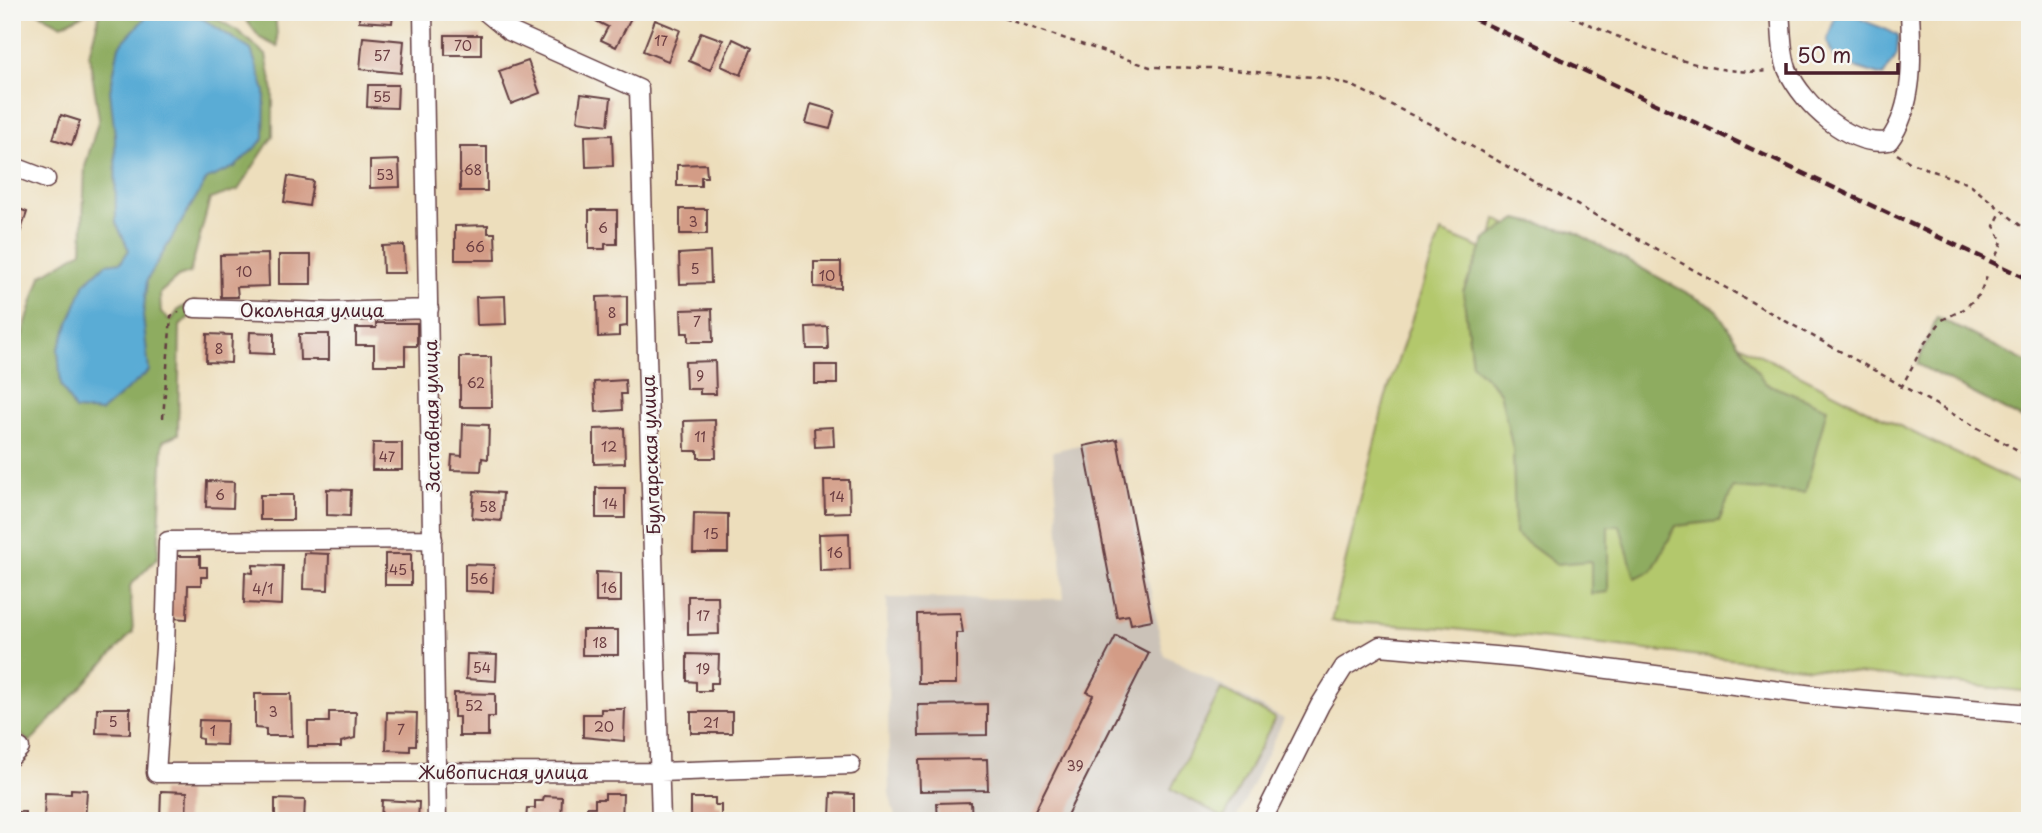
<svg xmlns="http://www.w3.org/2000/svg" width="2042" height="833" font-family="'Playpen Sans',sans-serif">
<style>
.industrial{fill:#cbc2b8}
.green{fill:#b3c86c;stroke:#7e744c;stroke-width:2}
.forest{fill:#8eac60;stroke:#6c6646;stroke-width:2}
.water{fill:#5aacd5;stroke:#526680;stroke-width:2}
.building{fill:#d39c86}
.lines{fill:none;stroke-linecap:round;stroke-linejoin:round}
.street-casing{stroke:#623c41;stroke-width:21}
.path{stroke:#623c41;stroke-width:2.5;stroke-dasharray:5 5;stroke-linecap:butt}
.street{stroke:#fff;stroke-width:18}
.rail{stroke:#4a1f2b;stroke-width:4.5;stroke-dasharray:10 5;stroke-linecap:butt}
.labels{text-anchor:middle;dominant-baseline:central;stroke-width:5;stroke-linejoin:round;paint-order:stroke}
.number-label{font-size:14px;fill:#6c3e42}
.street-label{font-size:18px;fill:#4a1f2b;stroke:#f6f6f2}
</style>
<rect width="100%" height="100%" fill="#f6f6f2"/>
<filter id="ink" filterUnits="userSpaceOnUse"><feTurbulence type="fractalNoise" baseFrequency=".0143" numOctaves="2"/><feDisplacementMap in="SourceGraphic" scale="14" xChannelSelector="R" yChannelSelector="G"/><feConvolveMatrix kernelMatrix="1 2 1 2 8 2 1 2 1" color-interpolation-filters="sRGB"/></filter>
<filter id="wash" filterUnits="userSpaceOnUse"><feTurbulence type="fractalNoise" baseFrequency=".00686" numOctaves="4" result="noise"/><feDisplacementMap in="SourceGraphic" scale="28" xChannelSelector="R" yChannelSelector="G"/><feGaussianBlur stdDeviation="1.57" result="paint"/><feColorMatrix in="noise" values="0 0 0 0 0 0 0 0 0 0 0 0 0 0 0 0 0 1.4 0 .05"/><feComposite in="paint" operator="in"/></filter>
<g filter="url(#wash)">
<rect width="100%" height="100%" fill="#eddebc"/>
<path class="industrial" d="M1118 436 1164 655 1284 719 1235 821H896L889 793 887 598 1064 599 1053 451Z"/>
<path class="green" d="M1496 219 1885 419 2030 489V692L1445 628 1331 621 1385 399 1441 232 1489 252Z
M1221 689 1275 718 1224 818 1171 789Z"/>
<path class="forest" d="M37 12H89L62 25Z
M100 12H205L238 31 266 55 273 91V136L238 190 210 199 190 273 178 277 160 293 161 313 171 321 179 309 196 301 200 306 180 326 178 434 163 441 158 557 130 586 133 632 30 742 12 728V366L41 276 82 251 85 167 99 118 89 54Z
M240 12H275L278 47 260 38Z
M1517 219 1573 231 1715 308 1765 383 1827 408 1805 493 1733 488 1719 521 1676 526 1652 571 1635 578 1620 526H1608V592L1591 594V561L1556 564 1515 534 1513 449 1500 392 1472 364 1463 292 1485 240Z
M1937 317 2030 364V423L1917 364Z"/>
<path class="water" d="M161 12H183L203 19 251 50 265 91 264 139 235 167 207 179 147 280 143 316 149 371 101 412 75 410 61 385 58 350 85 283 106 264 121 262 129 250 116 223 115 136 110 91 119 46 146 17Z
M1853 14C1871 27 1880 24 1898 36L1897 55 1883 76 1835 61 1827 41 1835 17Z"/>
<g id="blocks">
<path class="building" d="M360 12H393L392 23 359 21Z
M553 12H574L570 20Z
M600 12H634L616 47 601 40 608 27 596 21Z
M655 20 680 30 668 61 643 51Z
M701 32 723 40 710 70 689 61Z
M445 35H481V55H445Z
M363 37 404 41 401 73 360 69Z
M733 39 752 48 741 75 721 66Z
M528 61 540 93 511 104 499 71Z
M368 85H398L397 108 367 107Z
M581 94 611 98 608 125 577 121Z
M811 104 835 111 830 129 806 123Z
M61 115 80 121 72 145 53 139Z
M612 135 613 166 586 167 585 136Z
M460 147H487V191H460Z
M399 160 400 187 370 188V161Z
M706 164 707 177H701V186H677V165Z
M288 176 313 181 309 206 284 202Z
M12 206 27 212 18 239 12 237Z
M680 209H707V234H680Z
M589 210H617V244H605V249H589Z
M488 225V233H495L496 260H455V226Z
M404 245 405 273H383L382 246Z
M710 252 711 283 680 284 679 254Z
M268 254 269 286 237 287 238 297H221L220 255Z
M279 255H311V284H279Z
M814 262H841V288L814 287Z
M505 296 506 324 477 325 476 297Z
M627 296V326L619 327V336L598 337 597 297Z
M712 309 713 342H688V333H682L681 310Z
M376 323H417V346H405V365H374V345H356V328H376Z
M827 326 828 349H807L806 327Z
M250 332 274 333V354L249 353Z
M207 334 232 335 231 363 206 362Z
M299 334H329V360H300Z
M460 357H491L492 407H460Z
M715 361 716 394H700V389H686L685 362Z
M815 365H837V384H815Z
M625 380 626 394H621L622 410 596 412 594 382Z
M715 420 716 458H698V451H685L684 421Z
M463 424 489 425 488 459 482 458 481 471 451 470 452 455 462 456Z
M833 427 834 446 815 447 814 428Z
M624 428 625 463 594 464V429Z
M1117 439 1152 620 1131 624 1129 615 1117 617 1084 446Z
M373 443H402V470H372Z
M824 480H849L850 512 825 513Z
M207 481 234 482 233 508 206 507Z
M596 488H625V518H596Z
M327 489 351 490 350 516 327 515Z
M474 491 503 493 501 521 472 518Z
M260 495H293V520H260Z
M694 513 728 514V553H693Z
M849 533 850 570 820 571 819 534Z
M304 553 329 554 328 590 303 589Z
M385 554H411V585H385Z
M172 556H200V567H207V577H201V585H188L187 619 171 618Z
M465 564 494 565 493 592 465 591Z
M253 565 283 566 282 605 244 603 245 572 253 573Z
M596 572 621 573V602H596Z
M688 596H718L719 634 688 635Z
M960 613 963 633H956V684H918L917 614Z
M582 630H618V655H582Z
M1116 636 1149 653 1064 821H1030L1093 695 1087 692Z
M467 654 497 655 496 681 466 679Z
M687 654 719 655 718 683H711V691H696V682L687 681Z
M454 693 495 694V717H488V736H459V717H454Z
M255 694H291L292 736H266V729L255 728Z
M987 704V735L919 736 918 705Z
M97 708H130V734L96 733Z
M601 709H625L624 741 583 737V714H601Z
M329 712H356L355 738 341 742V747H308V722H329Z
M387 712 417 713 416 745H410V751L386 750Z
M691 712H732V733H691Z
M199 720 227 721 226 745 202 744V739L198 738Z
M987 759 988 790 920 791 919 760Z
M71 789 87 790 85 821H44L45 793 71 794Z
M161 791 187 792 186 821H160Z
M831 793 854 794V819L830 818Z
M605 794H623L622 821H587V807H595V799H605Z
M544 796 562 797 561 821H526L527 808H535V801H543Z
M691 798H715V805H721V821H691Z
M275 799 305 800 304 821H275Z
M382 800 419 802 418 821H381Z
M971 802 972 821H938L937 803Z
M12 812H25V821H12Z"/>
</g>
</g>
<g filter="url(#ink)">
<use href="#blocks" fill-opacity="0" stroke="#623c41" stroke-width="2"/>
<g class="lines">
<g class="street-casing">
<path id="street" d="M423 12 437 821
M486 12 509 31 639 89 661 821
M1780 12C1782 30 1781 55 1788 71 1803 104 1850 148 1889 141 1915 106 1912 54 1910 12
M12 166 46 179
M195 308 331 312 429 309
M433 539 168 541 165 648 156 773 660 772 851 765
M12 756 20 748
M1262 821 1320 705 1344 667 1380 646 1529 659 1821 696 2030 714"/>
</g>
<path class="path" d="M985 12 1150 67 1211 68 1324 78 1353 86 1444 131 2030 457
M1561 12C1627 40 1697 77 1770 71
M1897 154 1911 163 1969 184 2030 233
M1996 256 2002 242 1994 226 2001 212
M1901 388 1924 344 1942 320 1964 309 1979 295 1989 272
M163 418 171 316 179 312"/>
<use href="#street" class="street"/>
<path class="rail" d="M1460 12 2030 280"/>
</g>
</g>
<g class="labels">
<g class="number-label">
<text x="661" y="40">17</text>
<text x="463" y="45">70</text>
<text x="382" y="55">57</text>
<text x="382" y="96">55</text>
<text x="473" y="169">68</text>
<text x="385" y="174">53</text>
<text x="693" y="221">3</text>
<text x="603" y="227">6</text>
<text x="475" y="246">66</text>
<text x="695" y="268">5</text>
<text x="244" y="271">10</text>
<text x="827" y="275">10</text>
<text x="612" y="312">8</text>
<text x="697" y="321">7</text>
<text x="219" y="348">8</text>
<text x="700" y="375">9</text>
<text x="476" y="382">62</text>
<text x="700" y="436">11</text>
<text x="609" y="446">12</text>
<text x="387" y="456">47</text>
<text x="220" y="494">6</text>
<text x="837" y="496">14</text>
<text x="610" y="503">14</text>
<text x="488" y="506">58</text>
<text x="711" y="533">15</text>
<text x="835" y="552">16</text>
<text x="398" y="569">45</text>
<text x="479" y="578">56</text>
<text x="609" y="587">16</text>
<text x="263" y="588">4/1</text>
<text x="703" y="615">17</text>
<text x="600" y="642">18</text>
<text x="482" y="667">54</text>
<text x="703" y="668">19</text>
<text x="474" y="705">52</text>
<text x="273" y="711">3</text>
<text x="113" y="721">5</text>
<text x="711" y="722">21</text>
<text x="604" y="726">20</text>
<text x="401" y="729">7</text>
<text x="213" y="730">1</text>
<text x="1075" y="765">39</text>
</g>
<g class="street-label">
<text x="312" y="309">Окольная улица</text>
<text transform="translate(431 416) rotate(-91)">Заставная улица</text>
<text transform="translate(650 455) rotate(-92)">Булгарская улица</text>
<text x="503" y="771">Живописная улица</text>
</g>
</g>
<rect width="2042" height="833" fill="none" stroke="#f6f6f2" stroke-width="42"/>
<path d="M1786 63v10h112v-10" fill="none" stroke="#4a1f2b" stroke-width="3.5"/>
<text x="1797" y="63" font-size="21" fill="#4a1f2b" stroke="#f6f6f2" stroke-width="5" paint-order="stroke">50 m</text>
</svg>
